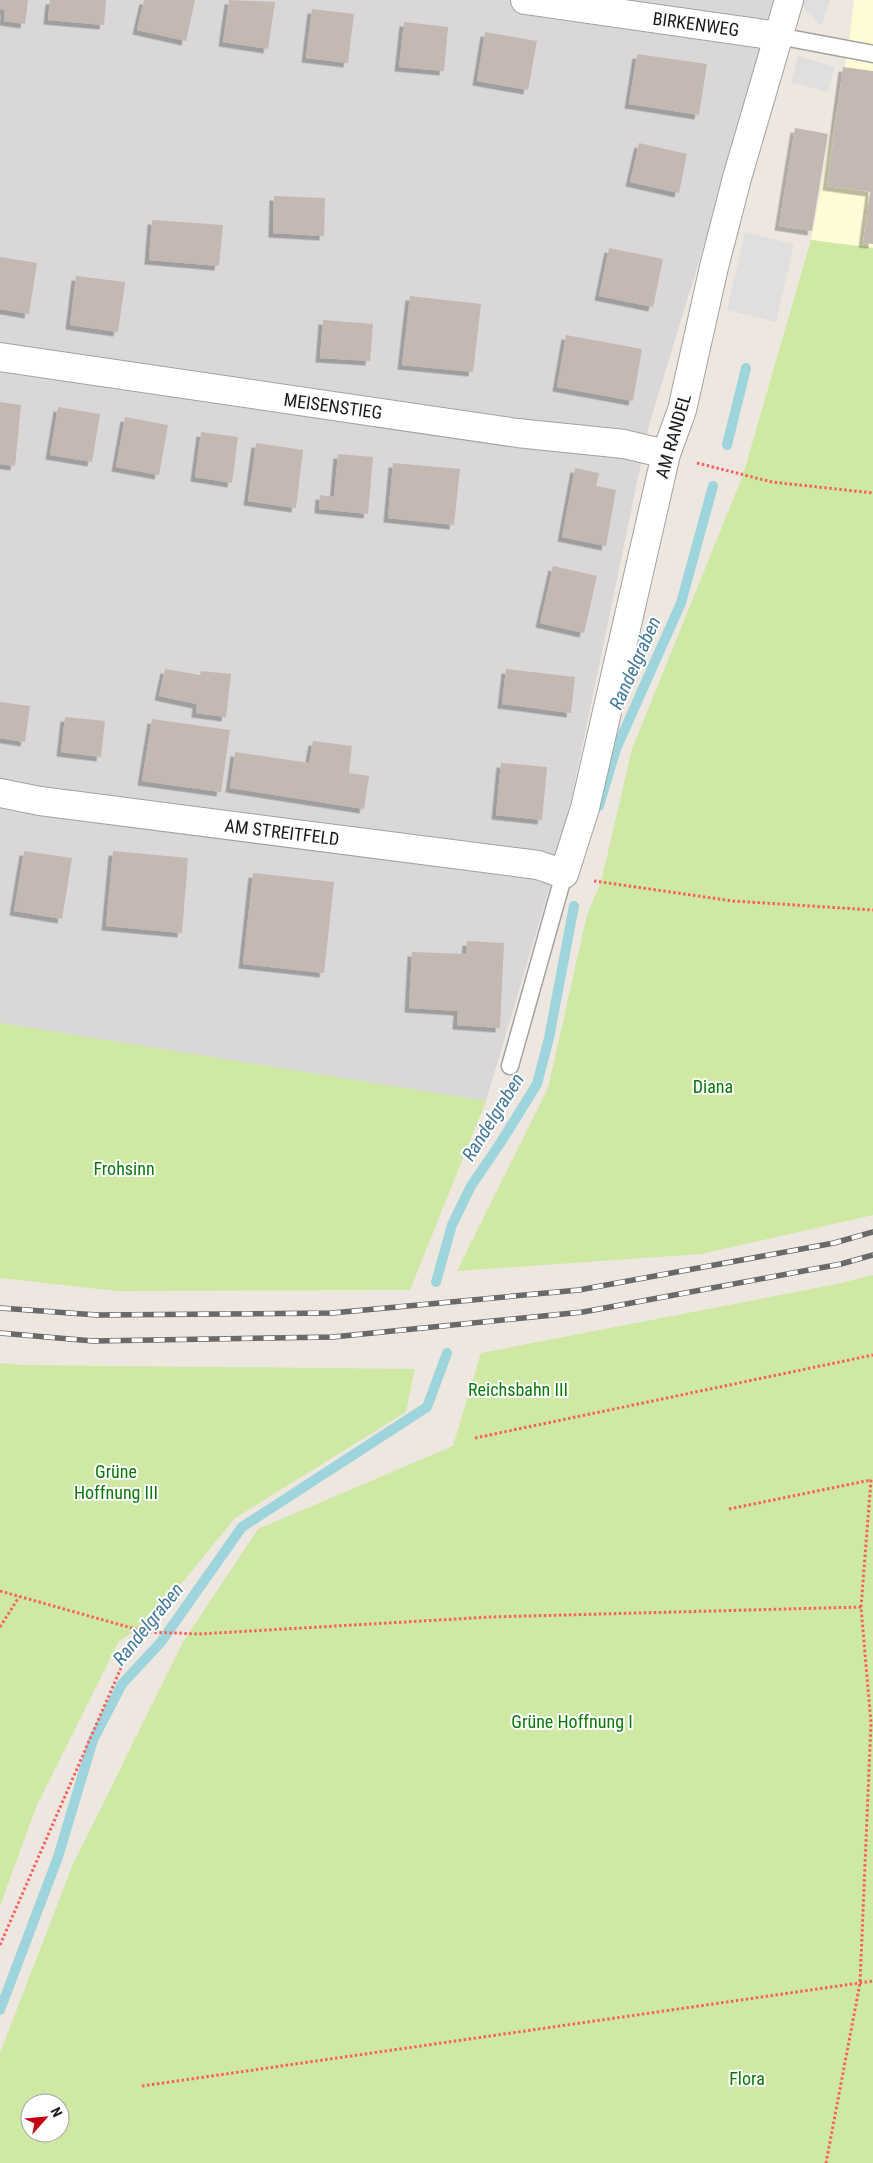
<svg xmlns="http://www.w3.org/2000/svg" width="873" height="2163" font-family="'Roboto Condensed',sans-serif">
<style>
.residential{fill:#d9d7d7}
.education{fill:#fffbd6}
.grass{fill:#cde9a3;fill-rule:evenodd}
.parking{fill:#dfdfdf}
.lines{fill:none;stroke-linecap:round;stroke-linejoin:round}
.stream{stroke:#9ed5dc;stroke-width:10}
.building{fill:#c4b8b3;filter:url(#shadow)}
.lane-casing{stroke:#a2a2a2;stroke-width:19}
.street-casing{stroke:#a2a2a2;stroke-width:30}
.path{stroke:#fd6060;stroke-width:3;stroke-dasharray:2.5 2.5;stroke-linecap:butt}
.lane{stroke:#fff;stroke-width:16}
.street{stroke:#fff;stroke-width:28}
.rail-casing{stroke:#696969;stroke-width:5.5}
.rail{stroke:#fff;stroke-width:4;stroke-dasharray:11;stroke-linecap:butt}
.labels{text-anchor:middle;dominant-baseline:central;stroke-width:4;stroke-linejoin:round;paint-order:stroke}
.street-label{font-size:18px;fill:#1b1b1b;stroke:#fff}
.park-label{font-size:18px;fill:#0b7908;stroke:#fff}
.water-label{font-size:19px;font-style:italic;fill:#41789c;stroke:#fff}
</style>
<defs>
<filter id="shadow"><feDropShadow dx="-4.5" dy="4.5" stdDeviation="0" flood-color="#0004"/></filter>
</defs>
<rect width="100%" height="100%" fill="#ede7df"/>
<path class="residential" d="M0 0H779L649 425 561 849 486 1101 0 1023Z"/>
<path class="education" d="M854 0H873V248L811 240 848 50Z"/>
<path class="grass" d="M811 240 873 248V1215L701 1254 457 1271 548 1088 587 915 601 882 632 749 743 475Z
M0 1023 486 1101 410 1290 116 1291 0 1278Z
M873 1275V2163H0V2053L73 1864 183 1642 258 1529 453 1446 481 1353 837 1284ZM30 2103H60V2133H30Z
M0 1363 20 1365 415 1369 406 1412 235 1518 150 1622 119 1641 36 1807 0 1906Z"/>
<path class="parking" d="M804 0H830L821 26 802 6Z
M798 56 835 67 828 92 791 82Z
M745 232 794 244 776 322 727 310Z"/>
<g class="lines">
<path class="stream" d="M727 445 746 368
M599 806 616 749 681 603 713 486
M436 1282 452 1225 471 1186 501 1142 537 1084 549 1038 574 906
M0 2010 58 1857 93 1740 122 1684 161 1642 242 1527 427 1407 447 1353"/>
</g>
<path class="building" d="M0 0H28L25 24 4 21 5 10 0 9Z
M50 0H106L104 25 48 20Z
M144 0H195L186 41 137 30Z
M229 0 275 2 268 49 223 42Z
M312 9 354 14 348 63 306 58Z
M404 22 448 27 444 71 399 67Z
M485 32 537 41 528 90 477 81Z
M637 54 707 64 699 115 629 104Z
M843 67 873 71V244L863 243 870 192 827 186Z
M795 128 828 134 812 231 779 226Z
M639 143 687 154 679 193 630 182Z
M274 196 325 198 324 236 273 233Z
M152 220 223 225 219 266 149 260Z
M609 248 663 259 653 307 599 296Z
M0 257 37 263 29 314 0 309Z
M76 276 125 282 118 332 70 325Z
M410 296 481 304 473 372 402 365Z
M323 320 373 324 370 361 320 358Z
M566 335 642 349 633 401 557 387Z
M0 402 21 405 15 466 0 464Z
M58 407 100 414 92 462 50 455Z
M125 417 168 425 159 475 116 467Z
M201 432 238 437 232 483 195 477Z
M256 443 303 450 296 508 248 501Z
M338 454 373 457 368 514 319 509 320 495 334 497Z
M393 463 460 469 454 525 388 518Z
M575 468 599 473 596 486 616 490 606 546 562 537Z
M553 566 597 576 584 633 540 623Z
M165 669 200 675 201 671 231 674 226 717 196 713 197 704 159 696Z
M506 669 575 677 571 713 502 704Z
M0 702 30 706 25 742 0 738Z
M65 717 105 721 101 757 61 752Z
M152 719 230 730 221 792 142 781Z
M313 741 352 746 349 773 369 776 364 809 230 788 235 752 309 763Z
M501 763 547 767 542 820 496 815Z
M24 851 72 858 62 919 14 911Z
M113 851 188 858 182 933 106 926Z
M253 873 334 882 324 973 243 964Z
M467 941 504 943 500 1028 457 1025 458 1011 409 1008 412 952 466 954Z"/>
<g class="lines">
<g class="lane-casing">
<path id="lane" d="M778 36 873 54
M510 1066 564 874"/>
</g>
<g class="street-casing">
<path id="street" d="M525 0 778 36
M0 357 517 433 624 444 666 454
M0 793 40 801 538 865 564 874 585 808 666 454 682 410 714 267 737 178 789 0"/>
</g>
<path class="path" d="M697 463 772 482 873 493
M594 881 733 901 873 910
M475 1438 873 1355
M729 1509 871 1480
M0 1591 146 1632 199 1634 490 1617 861 1607 871 1723 860 1983 826 2163
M861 1607 871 1480 873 1479
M0 1627 19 1597
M0 1945 138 1629
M142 2086 873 1981"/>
<use href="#lane" class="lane"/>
<use href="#street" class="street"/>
<g class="rail-casing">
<path id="rail" d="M0 1308 97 1315 332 1313 579 1290 834 1243 873 1232
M0 1333 93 1341 333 1337 583 1312 841 1264 873 1255"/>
</g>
<use href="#rail" class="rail"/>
</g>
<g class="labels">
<g class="street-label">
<text transform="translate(696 24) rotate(8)">BIRKENWEG</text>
<text transform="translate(333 406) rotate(8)">MEISENSTIEG</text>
<text transform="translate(673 436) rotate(-74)">AM RANDEL</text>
<text transform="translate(282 832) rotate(7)">AM STREITFELD</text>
</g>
<g class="park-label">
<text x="713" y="1086">Diana</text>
<text x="124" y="1168">Frohsinn</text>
<text x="518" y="1389">Reichsbahn III</text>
<text x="116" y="1471">Grüne<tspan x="116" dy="21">Hoffnung III</tspan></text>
<text x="572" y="1721">Grüne Hoffnung I</text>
<text x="747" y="2078">Flora</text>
</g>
<g class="water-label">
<text transform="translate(635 663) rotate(-66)">Randelgraben</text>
<text transform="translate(493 1117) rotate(-58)">Randelgraben</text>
<text transform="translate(148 1624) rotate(-51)">Randelgraben</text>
</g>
</g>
<g transform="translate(45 2118) rotate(63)"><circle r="24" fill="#ffffff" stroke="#a4a4a4"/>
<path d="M0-4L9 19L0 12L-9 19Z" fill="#c50015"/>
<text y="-8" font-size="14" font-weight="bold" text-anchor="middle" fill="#1b1b1b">N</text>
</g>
</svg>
